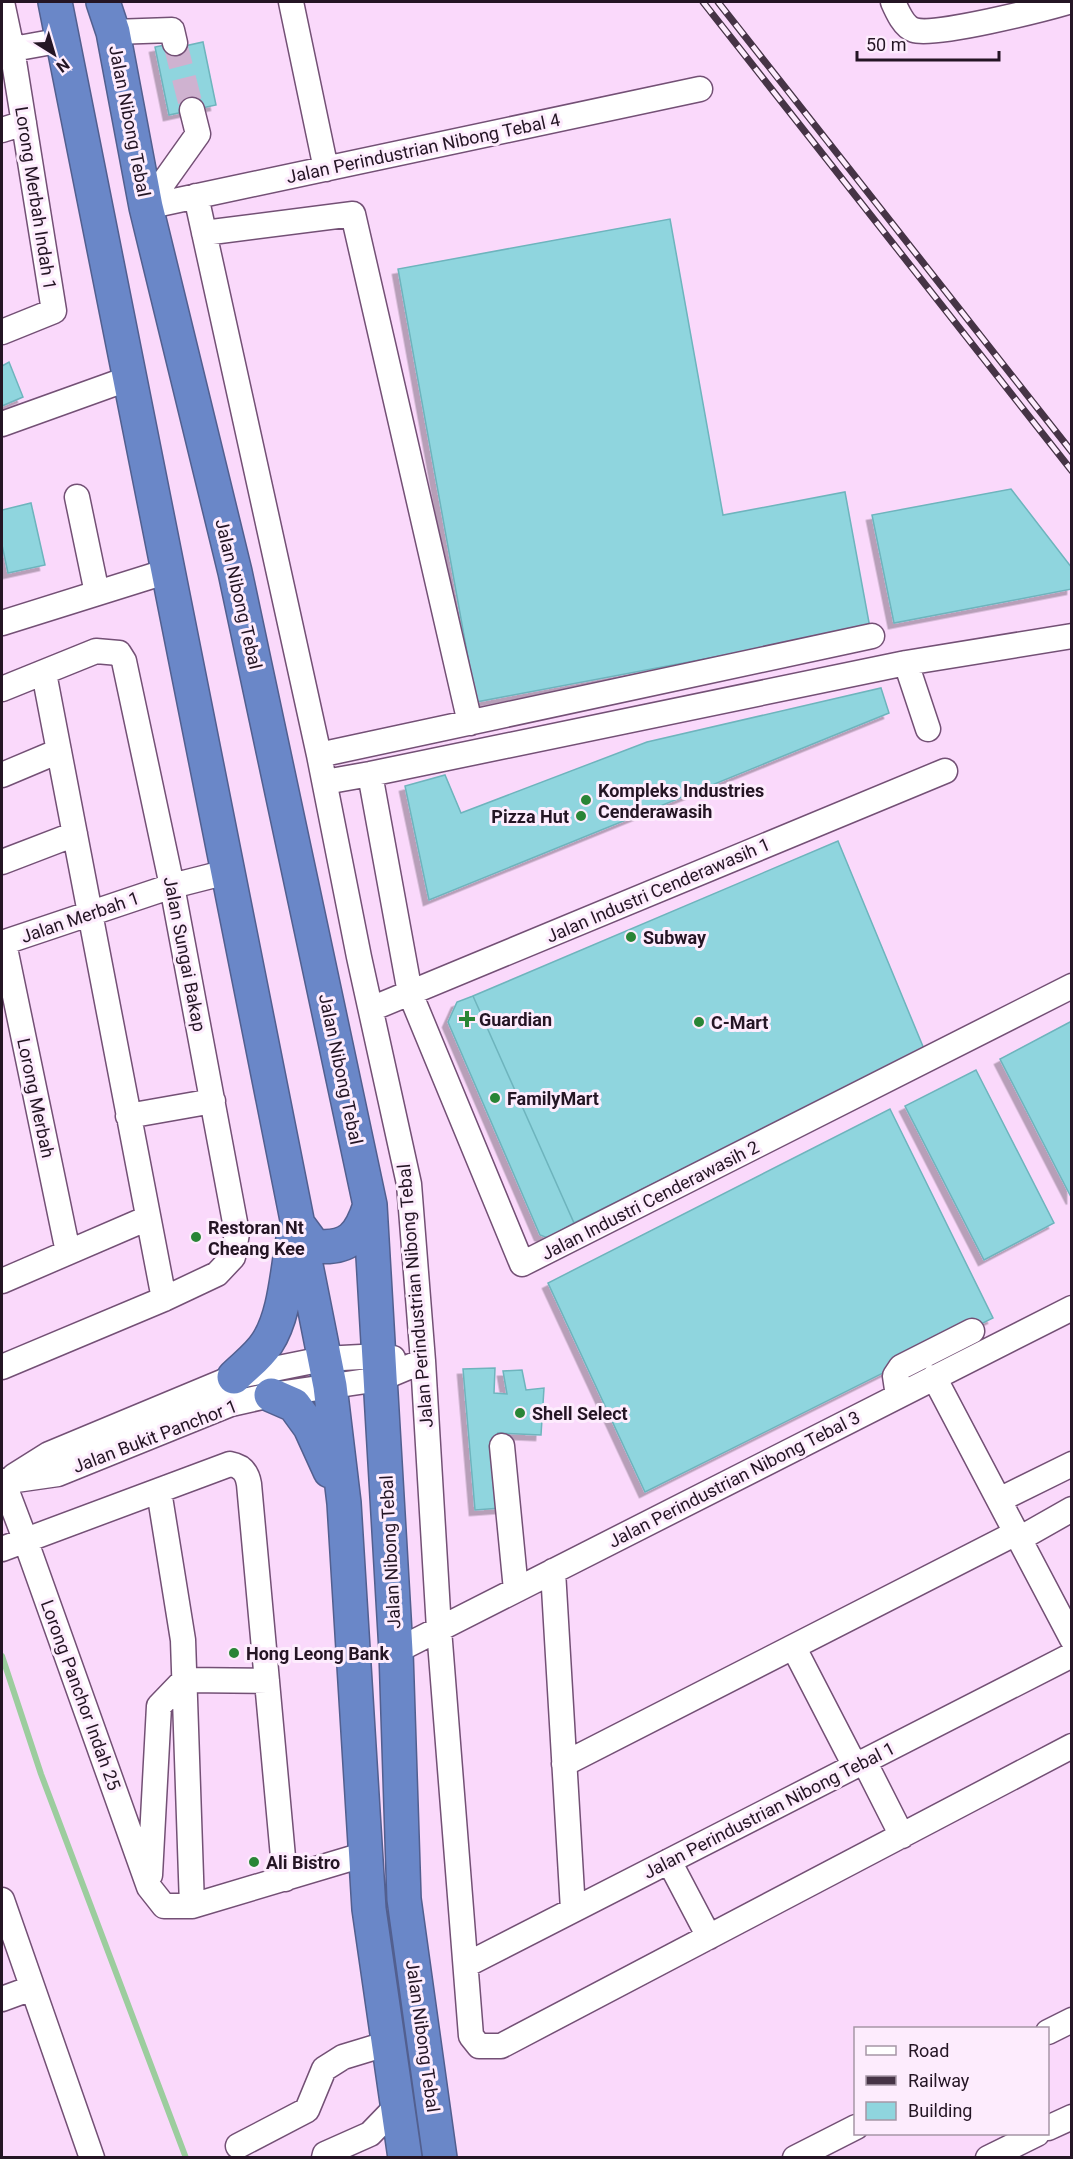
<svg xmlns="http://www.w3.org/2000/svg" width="1073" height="2159" font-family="Roboto,sans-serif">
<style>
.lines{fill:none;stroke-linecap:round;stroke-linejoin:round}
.stream{stroke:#9ccd9e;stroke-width:6}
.building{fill:#8fd5de;stroke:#6eb4bd;stroke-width:1.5;filter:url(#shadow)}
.minor-tunnel{stroke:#cfb2d0;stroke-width:24;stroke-dasharray:24 12;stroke-linecap:butt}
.minor-casing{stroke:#735075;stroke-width:27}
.highway-casing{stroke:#525f8f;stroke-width:36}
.minor{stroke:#fff;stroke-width:24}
.highway{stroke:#6a87c8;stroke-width:33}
.rail-casing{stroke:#463446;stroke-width:7}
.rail{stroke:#fdecfd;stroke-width:4.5;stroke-dasharray:14;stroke-linecap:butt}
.poi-dot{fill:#298536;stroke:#fdecfd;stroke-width:2}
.labels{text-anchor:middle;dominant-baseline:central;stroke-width:6;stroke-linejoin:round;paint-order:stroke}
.street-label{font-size:18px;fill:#241524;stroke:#fdecfd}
.poi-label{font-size:18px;font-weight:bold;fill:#241524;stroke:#fdecfd;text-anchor:start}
</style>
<defs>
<filter id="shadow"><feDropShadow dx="-5.5" dy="5.5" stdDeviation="0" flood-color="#0004"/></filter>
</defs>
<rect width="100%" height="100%" fill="#fad9fb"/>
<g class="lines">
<path class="stream" d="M2 1656 41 1774 186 2158"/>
</g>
<path class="building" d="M179 42 180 47 203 42 216 105 169 115 155 47Z
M670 219 723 515 845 492 870 628 476 702 398 269Z
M9 362 23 397 2 406V366Z
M1011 489 1072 568V589L894 623 872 515Z
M31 503 45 565 8 573 2 545V510Z
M881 688 889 713 429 900 405 786 445 775 461 813 647 742Z
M838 841 924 1049 574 1223 473 996Z
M473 996 574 1223 548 1238 540 1235 448 1022 457 1002Z
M1070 1022 1072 1024V1199L1000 1059Z
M976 1070 1054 1223 984 1260 905 1106Z
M890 1109 993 1318 645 1492 548 1283Z
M495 1368 494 1393 507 1394 503 1371 522 1370 526 1390 544 1388 541 1435 498 1433 501 1508 475 1510 463 1369Z"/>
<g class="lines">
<path class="minor-tunnel" d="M175 43 192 110"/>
<g class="minor-casing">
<path id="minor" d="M291 2 326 169
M893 2C897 11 904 27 914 30 934 37 1044 9 1068 2
M113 32 172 30 175 43
M2 51 63 40
M2 130 24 123
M196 196 319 755 359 957 409 1184 423 1361 439 1629 471 2036 479 2046H501L1072 1746
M146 207 700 89
M146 207 198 134 192 110
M204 233 353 214 470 723
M2 332 54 311 12 49 2 2
M2 424 130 378
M77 497 97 593
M2 623 168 571
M906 663 928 729
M44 673 164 1299
M2 689 96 651 119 653 124 661 172 886 237 1233 233 1257 217 1274 164 1299 2 1367
M319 755 872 636
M370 774 410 993 522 1264 1072 986
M2 775 59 751
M325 782 370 774 906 663 1072 636
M2 862 75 834
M2 943 172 886 227 872
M4 943 68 1252
M371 1009 945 771
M128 1116 213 1101
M2 1281 148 1218
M934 1377 1072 1639
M898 1396 895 1376 901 1367 972 1331
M502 1446 516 1590
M14 1476 49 1454 234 1377 323 1359 380 1356 393 1358
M3 1481 25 1539 149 1887 164 1906H192L366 1854
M2 1482 58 1474 231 1404 271 1395 380 1379 423 1361
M159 1491 183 1640 192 1906
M999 1500 1072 1464
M1019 1539 1072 1509
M2 1549 230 1464C242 1466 247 1472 249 1484L285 1879
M553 1571 573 1910
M794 1648 855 1766
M396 1651 1072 1308
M864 1761 902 1836
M564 1764 1016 1533
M669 1861 709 1937
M150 1875 159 1706 184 1680 267 1681
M2 1900 92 2158
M466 1965 1072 1655
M2 1999 32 1988
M1048 2032 1072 2020
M1048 2128 1072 2117
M238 2146 307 2110 324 2069 343 2057 389 2043
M324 2158 325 2154 370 2134 398 2105
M795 2158 856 2127
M988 2158 1037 2134"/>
</g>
<g class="highway-casing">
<path id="highway" d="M55 2 330 1386 344 1503 369 1909 405 2158
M103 2 113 32 146 207 235 572 370 1205 396 1651 404 1899 440 2158
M297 1223 314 1246C349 1250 360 1236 370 1205
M234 1377C245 1366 259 1356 267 1343 285 1316 287 1272 293 1239
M271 1395 294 1405 310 1427 330 1471"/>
</g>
<use href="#minor" class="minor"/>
<use href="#highway" class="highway"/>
<g class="rail-casing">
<path id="rail" d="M703 2 1072 471
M718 2 1072 452"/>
</g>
<use href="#rail" class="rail"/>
</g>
<g class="poi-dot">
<circle cx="586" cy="800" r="6"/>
<circle cx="581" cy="816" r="6"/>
<circle cx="631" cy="937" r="6"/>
<path d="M464 1010h6v6h6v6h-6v6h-6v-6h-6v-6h6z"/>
<circle cx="699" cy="1022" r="6"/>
<circle cx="495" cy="1098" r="6"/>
<circle cx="196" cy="1237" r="6"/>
<circle cx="520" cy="1413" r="6"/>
<circle cx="234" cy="1653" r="6"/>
<circle cx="254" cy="1862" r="6"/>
</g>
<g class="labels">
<g class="street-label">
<text transform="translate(130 121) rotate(79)">Jalan Nibong Tebal</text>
<text transform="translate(423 148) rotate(-12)">Jalan Perindustrian Nibong Tebal 4</text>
<text transform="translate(36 198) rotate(81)">Lorong Merbah Indah 1</text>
<text transform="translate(239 594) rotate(77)">Jalan Nibong Tebal</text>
<text transform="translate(658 890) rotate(-23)">Jalan Industri Cenderawasih 1</text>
<text transform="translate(80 917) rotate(-19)">Jalan Merbah 1</text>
<text transform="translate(185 954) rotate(79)">Jalan Sungai Bakap</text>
<text transform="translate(341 1069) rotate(78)">Jalan Nibong Tebal</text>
<text transform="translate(36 1098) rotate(78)">Lorong Merbah</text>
<text transform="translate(650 1200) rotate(-27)">Jalan Industri Cenderawasih 2</text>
<text transform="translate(415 1296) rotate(-95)">Jalan Perindustrian Nibong Tebal</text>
<text transform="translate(155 1436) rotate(-21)">Jalan Bukit Panchor 1</text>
<text transform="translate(734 1479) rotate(-27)">Jalan Perindustrian Nibong Tebal 3</text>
<text transform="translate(390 1552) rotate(-93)">Jalan Nibong Tebal</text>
<text transform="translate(81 1695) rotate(70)">Lorong Panchor Indah 25</text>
<text transform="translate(769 1810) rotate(-27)">Jalan Perindustrian Nibong Tebal 1</text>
<text transform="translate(423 2036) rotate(82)">Jalan Nibong Tebal</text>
</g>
<g class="poi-label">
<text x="598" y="790">Kompleks Industries<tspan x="598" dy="21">Cenderawasih</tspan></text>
<text x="569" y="816" text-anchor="end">Pizza Hut</text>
<text x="643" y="937">Subway</text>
<text x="479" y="1019">Guardian</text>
<text x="711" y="1022">C-Mart</text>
<text x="507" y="1098">FamilyMart</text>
<text x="208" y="1227">Restoran Nt<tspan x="208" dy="21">Cheang Kee</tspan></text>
<text x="532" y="1413">Shell Select</text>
<text x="246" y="1653">Hong Leong Bank</text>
<text x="266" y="1862">Ali Bistro</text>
</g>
</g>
<rect width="1073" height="2159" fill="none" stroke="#241524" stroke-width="6"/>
<rect x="854" y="2027" width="195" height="108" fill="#fdecfd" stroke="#a696a6" stroke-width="1.5"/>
<rect x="866" y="2046" width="30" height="9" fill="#ffffff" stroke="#a696a6" stroke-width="1.5"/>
<text x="908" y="2057" font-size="18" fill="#241524">Road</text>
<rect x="866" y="2076" width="30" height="9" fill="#463446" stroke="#a696a6" stroke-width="1.5"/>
<text x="908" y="2087" font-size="18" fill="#241524">Railway</text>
<rect x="866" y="2102" width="30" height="18" fill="#8fd5de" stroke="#a696a6" stroke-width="1.5"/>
<text x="908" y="2117" font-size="18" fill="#241524">Building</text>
<g transform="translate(54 54) rotate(143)" stroke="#fdecfd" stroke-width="4.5" paint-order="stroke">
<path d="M0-4.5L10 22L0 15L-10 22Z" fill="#241524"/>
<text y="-9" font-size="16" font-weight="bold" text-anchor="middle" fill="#241524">N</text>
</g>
<path d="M857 51v9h142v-9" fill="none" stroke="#241524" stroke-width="3"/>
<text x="866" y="51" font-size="18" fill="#241524" stroke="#fdecfd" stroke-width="4.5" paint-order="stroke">50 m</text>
</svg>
